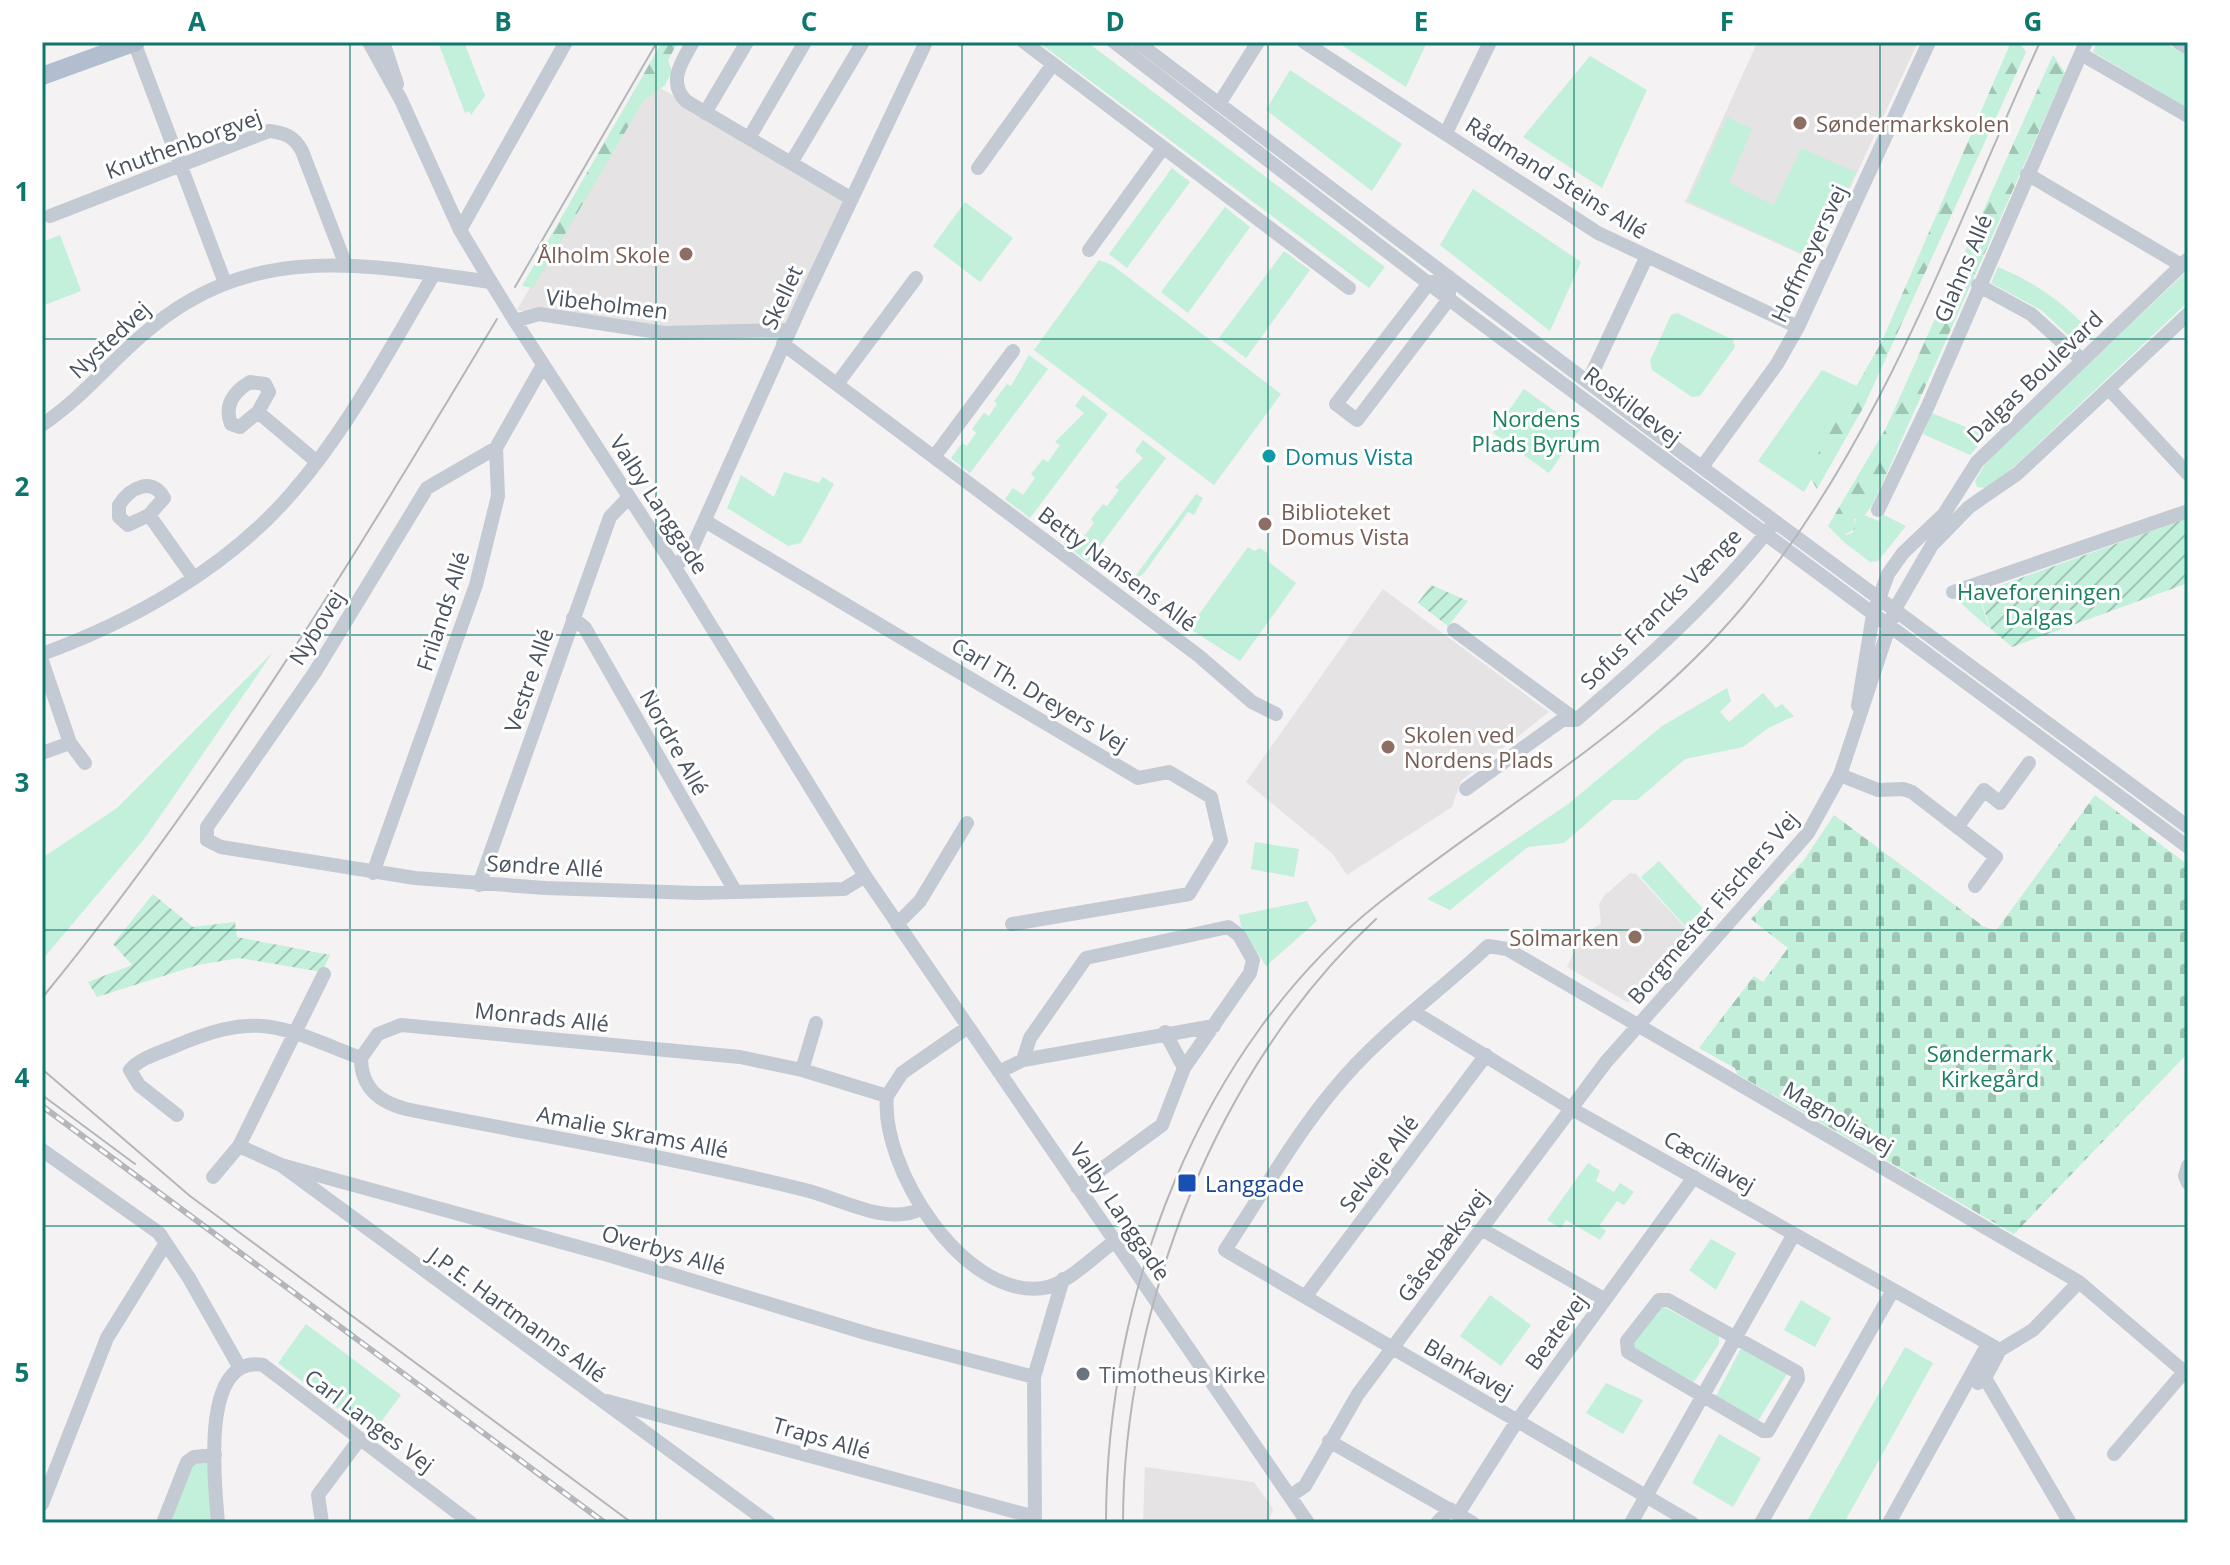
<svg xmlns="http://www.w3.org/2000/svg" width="2230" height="1565" font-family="'Open Sans',sans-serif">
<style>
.education{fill:#e5e3e4}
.green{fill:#c2f0da}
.forest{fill:url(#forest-firs)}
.cemetery{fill:url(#cemetery-stones)}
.garden{fill:url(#garden-furrows)}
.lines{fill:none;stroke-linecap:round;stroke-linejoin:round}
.minor{stroke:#c3cad3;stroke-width:14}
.major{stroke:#b2bdcf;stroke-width:18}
.tram{stroke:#b4b6bc;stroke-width:2}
.rail-casing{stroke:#b4b6bc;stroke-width:6}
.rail{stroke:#fff;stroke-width:3;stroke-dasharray:9;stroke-linecap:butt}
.minor-bridge{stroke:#c3cad3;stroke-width:14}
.grid{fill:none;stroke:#0f766e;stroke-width:2;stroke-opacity:0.55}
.education-dot{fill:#8d6e63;stroke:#fff;stroke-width:3}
.culture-dot{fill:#0f9aa8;stroke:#fff;stroke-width:3}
.transit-dot{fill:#1a4fb4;stroke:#fff;stroke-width:3}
.worship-dot{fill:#6b7280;stroke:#fff;stroke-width:3}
.labels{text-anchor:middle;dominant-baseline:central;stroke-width:6;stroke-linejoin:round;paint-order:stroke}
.education-label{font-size:22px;fill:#785e54;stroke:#fff;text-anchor:start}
.street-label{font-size:22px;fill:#49525f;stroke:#fff}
.park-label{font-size:22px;fill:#19815c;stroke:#fff}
.culture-label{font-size:22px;fill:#0d838f;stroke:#fff;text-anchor:start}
.transit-label{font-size:22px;fill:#164399;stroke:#fff;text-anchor:start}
.worship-label{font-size:22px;fill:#5b616d;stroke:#fff;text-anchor:start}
.neatline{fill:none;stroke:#0f766e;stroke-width:3}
.grid-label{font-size:26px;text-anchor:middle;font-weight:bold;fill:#0f766e}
</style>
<defs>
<pattern id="forest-firs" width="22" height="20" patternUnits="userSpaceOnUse" patternTransform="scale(2)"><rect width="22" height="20" fill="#c2f0da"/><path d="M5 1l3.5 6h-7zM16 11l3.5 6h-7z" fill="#a0c5b4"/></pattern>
<pattern id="cemetery-stones" width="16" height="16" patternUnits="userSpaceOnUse" patternTransform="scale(2)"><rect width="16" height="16" fill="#c2f0da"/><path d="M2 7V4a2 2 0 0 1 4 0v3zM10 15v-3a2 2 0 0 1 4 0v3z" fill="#a0c5b4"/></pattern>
<pattern id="garden-furrows" width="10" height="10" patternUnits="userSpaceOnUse" patternTransform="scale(2)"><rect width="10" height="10" fill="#c2f0da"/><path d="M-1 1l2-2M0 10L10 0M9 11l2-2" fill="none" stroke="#a0c5b4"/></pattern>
</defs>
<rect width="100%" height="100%" fill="#f4f2f2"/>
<path class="education" d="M1753 42H1918L1816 261 1685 202 1756 45Z
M650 82 849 198 786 329H636L517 310Z
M1383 589 1549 712 1461 781 1452 807 1347 875 1332 853 1246 782Z
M1630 873 1636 874 1692 935 1635 1000 1627 1002 1567 967 1582 934 1601 924 1599 904 1604 896Z
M1145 1467 1254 1482 1273 1509 1268 1523H1143Z"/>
<path class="green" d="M438 42H464L485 96 471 115 469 111 465 113Z
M1038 42H1087L1385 267 1369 288Z
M1337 42H1427L1406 87Z
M2097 42H2163L2188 56V108L2093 52Z
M1590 56 1647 90 1602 188 1523 137Z
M1290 70 1402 144 1372 191 1266 110Z
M1727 117 1752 129 1729 183 1774 205 1801 148 1856 172 1814 259 1688 201Z
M1172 168 1190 182 1127 268 1109 254Z
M1473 189 1581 262 1550 331 1440 245Z
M965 202 1013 238 980 282 933 246Z
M1225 207 1250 227 1188 313 1161 292Z
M60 235 81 291 42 306V242Z
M1284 251 1310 270 1246 358 1219 338Z
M1099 260 1112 265 1281 394 1214 485 1034 350Z
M1998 267C2037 283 2065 304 2094 335L2081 347 2041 310 1991 283Z
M2188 270V302L2004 476 1985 488 1977 487 1975 481 1988 459Z
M1677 313 1733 340 1735 347 1700 396 1692 397 1652 370 1650 361 1671 315Z
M1029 355 1048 369 970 473 951 458 962 443 967 446 976 433 972 429 984 413 989 416 997 404 994 401 1007 384 1011 386Z
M1822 370 1863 389 1804 492 1758 461Z
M1524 389 1580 429 1549 473 1493 433Z
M1083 395 1108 414 1030 518 1005 499 1013 488 1023 495 1035 478 1031 474 1043 459 1048 462 1060 445 1055 442 1084 413 1075 406Z
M1932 413 1987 436 1970 455 1923 434Z
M1143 440 1166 458 1088 562 1064 544 1072 533 1082 539 1094 523 1091 519 1103 504 1107 506 1119 490 1115 487 1143 458 1135 451Z
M784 472 819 483 823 477 834 484 801 543 788 546 727 508 741 475 774 497Z
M1196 494 1203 498 1194 515 1188 512 1144 573 1125 590Z
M1882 514 1906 526 1878 561 1870 562 1845 543V536L1853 532 1856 517 1864 515 1879 521Z
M1248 547 1254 551 1260 548 1267 553 1270 563 1296 583 1240 661 1189 628Z
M1978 593 1989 628 1956 599Z
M273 652 145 838 42 960V858L117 808Z
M1727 688 1731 701 1720 712 1729 722 1763 693 1776 708 1782 704 1794 716 1768 728 1743 747 1685 759 1637 800H1613L1564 843 1528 847 1450 910 1427 899 1567 805 1662 726Z
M1255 842 1299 849 1294 877 1251 869Z
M1659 861 1703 909 1685 926 1641 877Z
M1307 901 1317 921 1266 966 1241 926 1239 915Z
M1588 1163 1600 1171 1596 1181 1614 1192 1620 1183 1634 1192 1624 1205 1617 1201 1599 1226 1606 1231 1600 1240 1566 1220 1561 1228 1547 1220Z
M1711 1239 1736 1253 1716 1290 1689 1270Z
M1490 1295 1531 1325 1501 1366 1460 1336Z
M1801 1300 1831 1318 1815 1347 1784 1330Z
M1662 1306 1719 1336V1344L1694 1382 1634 1351 1633 1342Z
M306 1324 401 1395 372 1434 278 1363Z
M1905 1347 1933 1363 1854 1505 1844 1523H1806Z
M1741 1348 1787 1374 1758 1421 1716 1396Z
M1606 1383 1643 1400 1623 1434 1586 1413Z
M1719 1434 1761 1458 1733 1507 1692 1483Z
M209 1460 212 1523H168L191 1466Z"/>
<path class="forest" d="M662 42H678L668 60 672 71 665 85 644 100 533 288 522 286Z
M2011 42 2020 44 2026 52 1864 406 1817 489 1807 473 1882 341Z
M2053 55 2065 73 1873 504 1864 516 1854 519 1855 529 1846 534 1845 543 1828 526 1886 428Z"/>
<path class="cemetery" d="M2095 795 2188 865V1053L2014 1234 1737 1074 1735 1068 1699 1048 1754 976 1763 982 1788 948 1751 919 1804 860 1834 815 1983 926 1996 931Z"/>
<path class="garden" d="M2188 518V583L2012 647 1990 628 1979 593Z
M1431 585 1468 601 1448 626 1418 603Z
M153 894 193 927 235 922 237 937 330 955 322 972 239 958 198 965 97 997 88 982 132 965 113 944Z"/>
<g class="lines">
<path class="minor" d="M134 42 225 283
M369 42 401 100 460 230 491 282
M383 42 397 84
M693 42C682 61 667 82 686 101L852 199
M1024 42 1349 288
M1114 42 1466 312 2188 847
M1137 42 1650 429 2188 827
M1304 42 1598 233 1798 327
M2178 42 2188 48
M2081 54 2188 116
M1219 104 1258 42
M705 113 747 42
M1446 133 1490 42
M749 138 805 42
M791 163 863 42
M978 168 1053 64
M2027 174 2181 265
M50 216 269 131C285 133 294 136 302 151L345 263
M460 230 566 42
M1089 250 1163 148
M1449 277V299L1357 420 1336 404 1429 283Z
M1978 285 2031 314 2082 360
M789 330 664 333 539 314 515 321 674 566 865 876 1308 1523
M783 344 1199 656 1252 702 1276 714
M1588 382 1646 258
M837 384 916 278
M2109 389 2188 474
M258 412 269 392 265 384 250 382C233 392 224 406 231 424L240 427 258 412 317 462
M42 425C82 398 110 362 147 331 254 240 365 265 491 282
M496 448 427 488 315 672 207 827V840L221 847 415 878 545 888 697 893 844 889 865 876
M934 457 1013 351
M1702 467 1777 364 1798 327 1929 42
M1878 510 1928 406 2086 42
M149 515 164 498C152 476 130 488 119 505V517L128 525 149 515 193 577
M705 521 1138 778 1169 772 1211 797 1221 841 1189 894 1012 924
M674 566 689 555 801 306 926 42
M1953 592 2188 511
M573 618 585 628 735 891
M1454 630 1576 720
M42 654C133 621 227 568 291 494 348 429 390 348 434 274
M42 661 70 743 85 763
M1858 706 1873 615 1888 574 1903 553 1944 514 1977 462 2188 259
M42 753 70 743
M1840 775 1878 790 1903 789 1912 792 1996 857 1975 886
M1466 789 1562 720H1576C1645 661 1714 599 1770 528
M1957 827 1984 790 2000 803 2029 763
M373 873 476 585 498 496 496 448 543 365
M479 885 610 517 629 497
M897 924 920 901 967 823
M1414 1012 1572 1109 2000 1350
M1165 1032 1184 1068
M361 1058C361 1088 379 1102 406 1109 539 1136 674 1157 805 1190 842 1199 886 1226 921 1209
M1023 1060 1030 1038 1086 958 1228 927 1239 935 1253 960 1250 973 1184 1068 1162 1125 1077 1187
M802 1070 816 1023
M999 1072 1023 1060 1214 1026
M887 1096C880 1167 963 1299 1043 1288 1067 1285 1095 1255 1115 1241
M177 1115 139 1085 130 1070C140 1058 159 1053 173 1047 260 1010 277 1026 361 1058L378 1034 401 1025 740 1057 802 1070 887 1096 902 1073 968 1027
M239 1146 281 1165 769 1523
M42 1150 159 1233 189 1278 240 1368
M281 1165 608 1255 869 1334 1034 1377
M2188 1166 2185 1176 2188 1183
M213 1177 239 1146 324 974
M1481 1229 1604 1299
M1305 1297 1486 1055
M1659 1300H1668L1797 1372 1798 1379 1768 1431H1763L1628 1352 1627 1341Z
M2000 1350 2033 1330 2079 1282
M1973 1371 1985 1378 2070 1523
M1978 1383 1985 1378 2000 1350
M607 1401 1035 1517
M1329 1441 1473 1523
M2114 1454 2184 1372
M1290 1496 1305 1486 1358 1394 1606 1062 1808 833 1840 775 1895 609 1932 545 1969 507 2017 474 2188 314
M42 1504 107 1338 164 1246
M1458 1514 1517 1421 1694 1177
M1035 1522 1034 1377 1063 1279
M163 1523 187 1462 194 1457 215 1455
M218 1523C215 1485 199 1354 263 1365L471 1523
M322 1523 318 1495 359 1440
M1437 1523 1450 1509
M1631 1523 1794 1234
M1692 1523 1225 1250C1261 1196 1293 1138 1335 1088 1379 1034 1437 994 1488 946L1507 949 2079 1282 2188 1375
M1761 1523 1893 1290
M1889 1523 1988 1344"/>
<path class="major" d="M42 76 136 42"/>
<path class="tram" d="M515 287 657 42
M42 998C216 786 356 554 497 319
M42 1069 190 1196 632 1523
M42 1095 135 1164
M1106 1523C1106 1295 1198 1046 1380 902 1505 804 1642 728 1745 604 1881 441 1952 233 2040 42
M1123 1523C1123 1308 1217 1066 1376 919"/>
<g class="rail-casing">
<path id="rail" d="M42 1106 605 1523"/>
</g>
<use href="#rail" class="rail"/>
<path class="minor-bridge" d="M491 282 515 321"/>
</g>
<path class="grid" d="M350 42V1523M656 42V1523M962 42V1523M1268 42V1523M1574 42V1523M1880 42V1523M42 339H2188M42 635H2188M42 930H2188M42 1226H2188"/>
<g class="education-dot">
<circle cx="1800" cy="123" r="8"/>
<circle cx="686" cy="254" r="8"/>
<circle cx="1265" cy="524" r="8"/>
<circle cx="1388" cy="747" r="8"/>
<circle cx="1635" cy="937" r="8"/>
</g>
<circle class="culture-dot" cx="1269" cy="456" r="8"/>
<rect class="transit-dot" x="1177" y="1173" width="20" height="20" rx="4"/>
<circle class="worship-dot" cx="1083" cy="1374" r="8"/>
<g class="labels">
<g class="education-label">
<text x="1816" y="123">Søndermarkskolen</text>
<text x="670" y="254" text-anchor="end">Ålholm Skole</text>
<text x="1281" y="511">Biblioteket<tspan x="1281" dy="25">Domus Vista</tspan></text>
<text x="1404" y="734">Skolen ved<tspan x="1404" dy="25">Nordens Plads</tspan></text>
<text x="1619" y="937" text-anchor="end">Solmarken</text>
</g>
<g class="street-label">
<text transform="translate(183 143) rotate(-20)">Knuthenborgvej</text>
<text transform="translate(1557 177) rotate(32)">Rådmand Steins Allé</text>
<text transform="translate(1808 253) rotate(-65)">Hoffmeyersvej</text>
<text transform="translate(1962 268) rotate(-67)">Glahns Allé</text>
<text transform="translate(781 297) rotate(-65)">Skellet</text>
<text transform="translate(607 303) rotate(7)">Vibeholmen</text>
<text transform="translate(109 339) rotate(-43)">Nystedvej</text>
<text transform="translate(2034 376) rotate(-44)">Dalgas Boulevard</text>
<text transform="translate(1633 405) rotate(37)">Roskildevej</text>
<text transform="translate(660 504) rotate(57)">Valby Langgade</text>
<text transform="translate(1118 568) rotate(37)">Betty Nansens Allé</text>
<text transform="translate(1660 608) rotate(-45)">Sofus Francks Vænge</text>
<text transform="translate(442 611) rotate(-72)">Frilands Allé</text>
<text transform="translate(316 627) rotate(-58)">Nybovej</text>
<text transform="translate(528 680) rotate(-71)">Vestre Allé</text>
<text transform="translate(1040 694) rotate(31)">Carl Th. Dreyers Vej</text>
<text transform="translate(675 742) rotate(61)">Nordre Allé</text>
<text transform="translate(545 865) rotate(3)">Søndre Allé</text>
<text transform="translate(1712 907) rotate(-49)">Borgmester Fischers Vej</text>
<text transform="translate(542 1016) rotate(6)">Monrads Allé</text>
<text transform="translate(1839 1117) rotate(30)">Magnoliavej</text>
<text transform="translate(633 1131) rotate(11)">Amalie Skrams Allé</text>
<text transform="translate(1710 1161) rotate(30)">Cæciliavej</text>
<text transform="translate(1378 1163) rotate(-53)">Selveje Allé</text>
<text transform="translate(1121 1211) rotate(56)">Valby Langgade</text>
<text transform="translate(1442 1245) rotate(-53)">Gåsebæksvej</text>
<text transform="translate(664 1249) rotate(16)">Overbys Allé</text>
<text transform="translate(518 1314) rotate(36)">J.P.E. Hartmanns Allé</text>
<text transform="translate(1555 1331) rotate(-54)">Beatevej</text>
<text transform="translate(1469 1368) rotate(30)">Blankavej</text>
<text transform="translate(370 1420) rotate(37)">Carl Langes Vej</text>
<text transform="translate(822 1437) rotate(16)">Traps Allé</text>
</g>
<g class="park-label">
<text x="1536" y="418">Nordens<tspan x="1536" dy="25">Plads Byrum</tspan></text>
<text x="2039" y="591">Haveforeningen<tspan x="2039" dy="25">Dalgas</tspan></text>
<text x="1990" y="1053">Søndermark<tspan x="1990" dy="25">Kirkegård</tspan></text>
</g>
<g class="culture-label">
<text x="1285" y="456">Domus Vista</text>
</g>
<g class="transit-label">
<text x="1205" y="1183">Langgade</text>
</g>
<g class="worship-label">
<text x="1099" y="1374">Timotheus Kirke</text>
</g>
</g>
<rect width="2230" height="1565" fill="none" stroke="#ffffff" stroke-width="88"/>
<rect x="44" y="44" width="2142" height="1477" class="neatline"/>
<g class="grid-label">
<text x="197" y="31">A</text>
<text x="503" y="31">B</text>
<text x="809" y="31">C</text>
<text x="1115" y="31">D</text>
<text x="1421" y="31">E</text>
<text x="1727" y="31">F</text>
<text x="2033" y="31">G</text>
<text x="22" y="201">1</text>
<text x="22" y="496">2</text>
<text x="22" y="792">3</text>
<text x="22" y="1087">4</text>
<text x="22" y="1382">5</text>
</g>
</svg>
